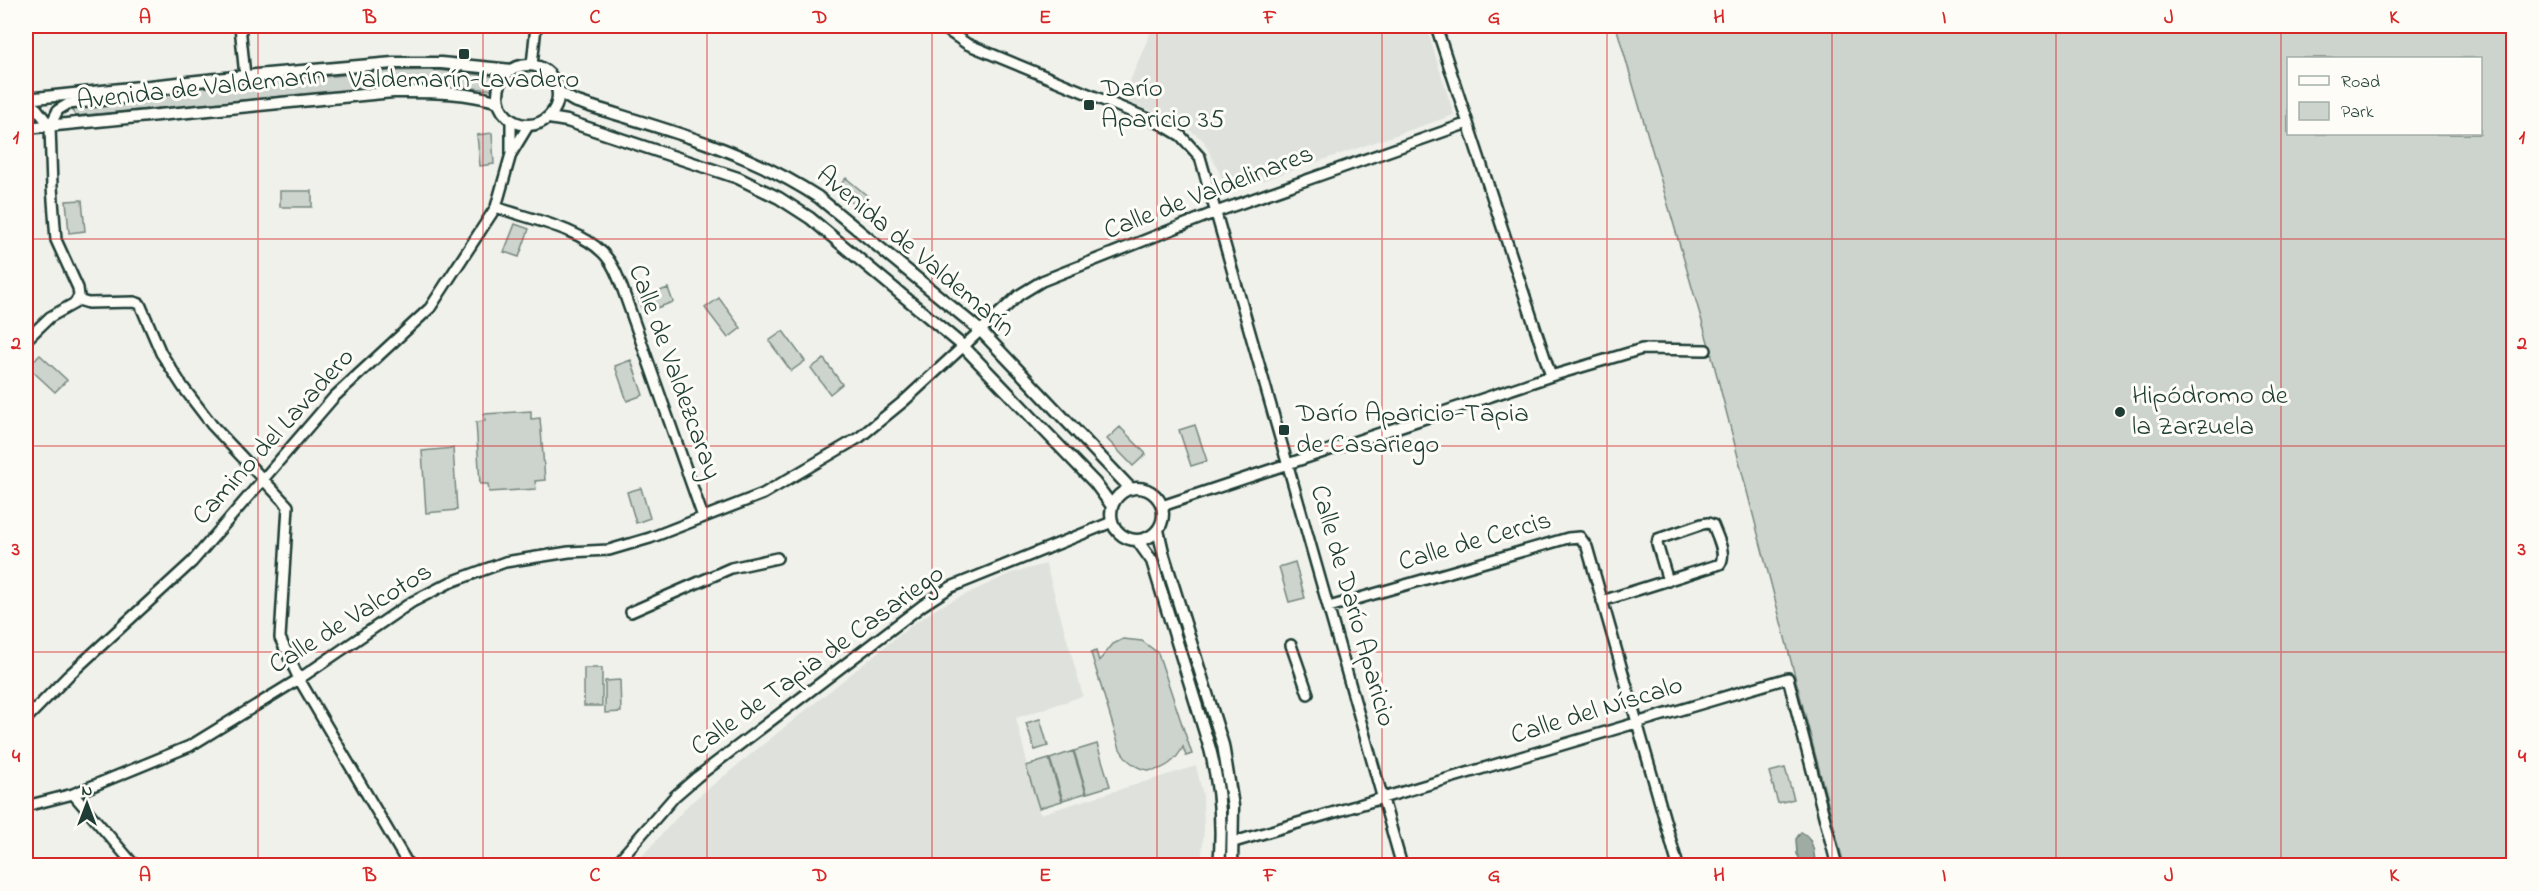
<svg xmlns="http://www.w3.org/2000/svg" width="2539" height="891" font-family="'Indie Flower',sans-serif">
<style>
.built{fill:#dfe2dc}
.green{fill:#cdd3cd;stroke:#768880;stroke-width:1.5;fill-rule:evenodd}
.water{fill:#9faca4;stroke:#6c8077;stroke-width:1.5}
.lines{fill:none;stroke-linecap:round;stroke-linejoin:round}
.minor-casing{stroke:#1f3d34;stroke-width:14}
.tertiary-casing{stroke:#1f3d34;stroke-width:15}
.minor{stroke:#fdfcf7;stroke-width:9}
.tertiary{stroke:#fdfcf7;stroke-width:10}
.grid{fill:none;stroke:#d62828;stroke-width:1.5;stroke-opacity:0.55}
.poi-dot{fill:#1f3d34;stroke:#fdfcf7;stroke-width:2}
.labels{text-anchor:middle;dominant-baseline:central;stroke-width:6;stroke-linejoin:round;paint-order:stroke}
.poi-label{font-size:27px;fill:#1f3d34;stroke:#fdfcf7;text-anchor:start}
.street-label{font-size:27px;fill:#1f3d34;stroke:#fdfcf7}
.neatline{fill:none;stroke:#d62828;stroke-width:2}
.grid-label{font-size:20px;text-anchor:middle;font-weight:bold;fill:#d62828}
</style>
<rect width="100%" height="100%" fill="#f0f1eb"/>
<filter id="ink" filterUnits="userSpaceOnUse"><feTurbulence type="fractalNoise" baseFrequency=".0167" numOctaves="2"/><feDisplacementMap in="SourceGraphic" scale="12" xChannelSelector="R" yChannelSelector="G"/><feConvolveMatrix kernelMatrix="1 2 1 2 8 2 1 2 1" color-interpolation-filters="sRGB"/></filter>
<g filter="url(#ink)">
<path class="built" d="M1153 26H1426L1454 115 1224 194 1220 174 1203 140 1177 121 1122 100Z
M1046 564 1083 696 1016 718 1040 814 1196 766 1203 795 1204 830 1201 865 633 866 689 804 913 624 939 607 1011 573Z"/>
<path class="green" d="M1616 26H2513V865H1844L1710 349ZM2288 58H2480V134H2288Z
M437 70 498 77 495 90 436 85 392 86 76 116 72 111 75 106 146 99 195 88 391 71Z
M492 133 494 164 480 166 477 135Z
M846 178 870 198 861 210 836 190Z
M280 191H312V207H280Z
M82 200 85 231 69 233 66 201Z
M515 224 529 229 519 257 504 252Z
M668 288 673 302 643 313 638 299Z
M719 298 741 328 728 338 705 308Z
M783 331 805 361 791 371 769 341Z
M40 355 67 380 55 392 28 367Z
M824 359 842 384 830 394 811 368Z
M631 360 643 395 627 401 615 366Z
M531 411V419L540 418 545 480 535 481 536 489 489 492 488 484H480L476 422 485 421 484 414Z
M1195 425 1207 461 1191 466 1179 430Z
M1120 427 1146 454 1133 466 1107 439Z
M453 448 457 510 426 513 422 451Z
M641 488 650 518 636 523 627 492Z
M1295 562 1305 598 1289 602 1279 567Z
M1123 639 1142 641 1158 653 1192 754 1186 756 1183 747C1168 776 1137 779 1120 749L1091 653 1096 651 1099 661 1113 644Z
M584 668H602V706H584Z
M620 680 621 712 605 713V681Z
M1040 719 1048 746 1035 750 1026 723Z
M1097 744 1110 786 1087 793 1074 751Z
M1073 751 1086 793 1063 800 1050 759Z
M1049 759 1062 801 1039 808 1026 766Z
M1785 768 1794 799 1778 803 1769 772Z"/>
<path class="water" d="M1801 832C1813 838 1814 850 1815 863L1803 865 1797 854 1796 839Z"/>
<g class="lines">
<g class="minor-casing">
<path id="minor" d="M240 26 245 76
M941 26 967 44 1161 124 1181 136 1200 157 1402 866
M1436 26 1551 376
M532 65 536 26
M26 101 37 109 50 126
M511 120V154
M496 207C529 219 579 228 603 253 613 263 618 277 623 290L703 517
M78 300 88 303 134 302 140 304 161 353 183 387 212 425 288 506 280 638 299 679 409 866
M26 340 50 317 75 303 79 296 78 288 56 240 52 187 50 126 58 110 68 104 144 96 173 87
M1162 506 1551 376 1642 349 1706 350
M1602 601 1720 564C1727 554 1717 536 1713 525L1708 523 1702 524 1658 539 1657 544 1668 581
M1329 607 1568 538 1580 537 1587 547 1678 866
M631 612 731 568 777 558
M1291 645 1308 694
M26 719 68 676 192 562 334 397 430 308 496 207 511 154 528 126
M73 794 135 866
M26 806 73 794 190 746 299 679 412 602 451 582 505 562 569 552 609 550 650 538 763 494 860 437 904 401 1019 295 1042 281 1216 212 1468 123
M1234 842 1788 678 1837 866
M614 866 675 796 697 777 923 605 951 587 1112 522"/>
</g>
<g class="tertiary-casing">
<path id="tertiary" d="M498 95a30 30 0 1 1 60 0a30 30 0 1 1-60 0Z
M559 92 574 101C658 128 744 148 818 197L981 331 1131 489
M26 99 245 76 393 63H441L512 70
M549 118 567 121 738 178 779 198 810 218 963 346 1095 483 1112 506
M26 128 393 92C429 92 464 91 499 102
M1111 514a26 26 0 1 1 52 0a26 26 0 1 1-52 0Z
M1158 530 1164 556 1223 745 1233 806 1232 866
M1137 540 1152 561 1210 749C1220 788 1223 825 1219 866"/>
</g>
<use href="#minor" class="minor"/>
<use href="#tertiary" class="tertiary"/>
</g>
</g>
<path class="grid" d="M258 26V866M483 26V866M707 26V866M932 26V866M1157 26V866M1382 26V866M1607 26V866M1832 26V866M2056 26V866M2281 26V866M26 239H2514M26 446H2514M26 652H2514"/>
<g class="poi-dot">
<rect x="458" y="48" width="12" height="12" rx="3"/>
<rect x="1083" y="99" width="12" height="12" rx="3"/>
<circle cx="2120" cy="412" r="6"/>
<rect x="1278" y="424" width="12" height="12" rx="3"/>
</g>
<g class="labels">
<g class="poi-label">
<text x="464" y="80" text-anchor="middle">Valdemarín-Lavadero</text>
<text x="1101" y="89">Darío<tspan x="1101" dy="31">Aparicio 35</tspan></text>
<text x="2132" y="396">Hipódromo de<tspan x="2132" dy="31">la Zarzuela</tspan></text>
<text x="1296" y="414">Darío Aparicio-Tapia<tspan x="1296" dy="31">de Casariego</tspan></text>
</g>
<g class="street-label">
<text transform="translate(201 89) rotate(-6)">Avenida de Valdemarín</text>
<text transform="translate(1209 193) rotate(-21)">Calle de Valdelinares</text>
<text transform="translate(915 252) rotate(40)">Avenida de Valdemarín</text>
<text transform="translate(674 372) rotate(70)">Calle de Valdezcaray</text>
<text transform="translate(274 437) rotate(-48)">Camino del Lavadero</text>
<text transform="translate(1475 542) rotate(-16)">Calle de Cercis</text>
<text transform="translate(1352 606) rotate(74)">Calle de Darío Aparicio</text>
<text transform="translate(351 619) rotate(-32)">Calle de Valcotos</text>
<text transform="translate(818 661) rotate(-36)">Calle de Tapia de Casariego</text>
<text transform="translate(1597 711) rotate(-17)">Calle del Níscalo</text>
</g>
</g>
<rect width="2539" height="891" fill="none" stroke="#fdfcf7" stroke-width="66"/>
<rect x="2287" y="57" width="195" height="78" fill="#fdfcf7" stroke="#a4b0a9" stroke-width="1.5"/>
<rect x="2299" y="76" width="30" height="9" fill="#fdfcf7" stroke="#a4b0a9" stroke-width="1.5"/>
<text x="2341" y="87" font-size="18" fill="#1f3d34">Road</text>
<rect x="2299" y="102" width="30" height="18" fill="#cdd3cd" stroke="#a4b0a9" stroke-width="1.5"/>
<text x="2341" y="117" font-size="18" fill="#1f3d34">Park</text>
<g transform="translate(87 804)" stroke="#fdfcf7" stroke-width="4.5" paint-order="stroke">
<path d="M0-4.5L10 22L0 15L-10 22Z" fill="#1f3d34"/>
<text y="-9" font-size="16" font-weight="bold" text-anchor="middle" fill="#1f3d34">N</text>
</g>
<rect x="33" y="33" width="2473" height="825" class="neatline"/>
<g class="grid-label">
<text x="145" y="23">A</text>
<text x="370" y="23">B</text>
<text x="595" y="23">C</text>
<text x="820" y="23">D</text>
<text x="1045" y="23">E</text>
<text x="1270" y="23">F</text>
<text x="1494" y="23">G</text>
<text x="1719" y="23">H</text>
<text x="1944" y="23">I</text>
<text x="2169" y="23">J</text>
<text x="2394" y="23">K</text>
<text x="16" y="143">1</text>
<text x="2522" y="143">1</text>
<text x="16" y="349">2</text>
<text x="2522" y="349">2</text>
<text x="16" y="555">3</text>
<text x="2522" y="555">3</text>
<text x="16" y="762">4</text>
<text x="2522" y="762">4</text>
<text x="145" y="881">A</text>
<text x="370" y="881">B</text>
<text x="595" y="881">C</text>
<text x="820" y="881">D</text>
<text x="1045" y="881">E</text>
<text x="1270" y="881">F</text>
<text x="1494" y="881">G</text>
<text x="1719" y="881">H</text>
<text x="1944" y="881">I</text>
<text x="2169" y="881">J</text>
<text x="2394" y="881">K</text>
</g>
</svg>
